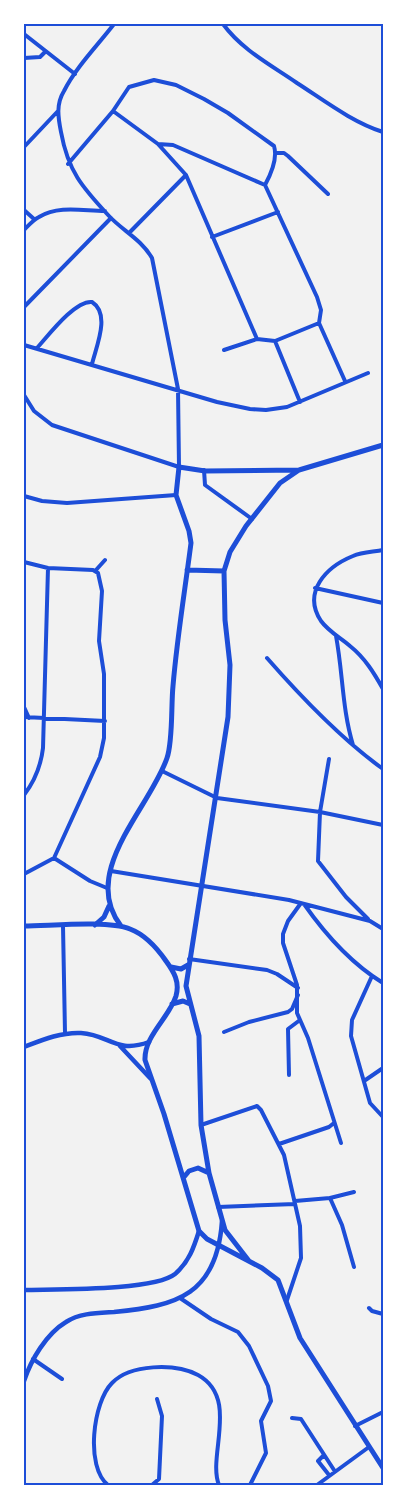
<svg xmlns="http://www.w3.org/2000/svg" width="407" height="1509" font-family="'Fira Sans',sans-serif">
<style>
.lines{fill:none;stroke-linecap:round;stroke-linejoin:round}
.minor{stroke:#1d4ed8;stroke-width:4}
.tertiary{stroke:#1d4ed8;stroke-width:4.5}
.secondary{stroke:#1d4ed8;stroke-width:5}
.neatline{fill:none;stroke:#1d4ed8;stroke-width:2}
</style>
<rect width="100%" height="100%" fill="#f2f2f2"/>
<g class="lines">
<path class="minor" d="M223 24C242 50 271 65 297 83 325 101 352 122 383 132
M24 34 75 74
M24 58 40 57 45 52
M113 111 158 144 186 175 257 339
M158 144 173 145 265 185 317 297 321 310 319 323 345 381
M24 147 58 111
M276 153H284L288 156 328 194
M68 164 113 111 129 87 154 80 176 85 204 99 228 113 274 146C278 159 271 174 265 185
M24 210 34 219
M24 230C29 225 33 220 39 217 59 205 83 211 105 211
M130 232 186 175
M212 237 278 212
M24 307 111 218
M275 341 300 402
M24 345 217 402 250 409 266 410 287 407 368 373
M37 348C48 336 75 300 92 302 111 314 96 347 92 364
M224 350 257 339 275 341 319 323
M24 395 34 411 52 425 179 467 178 389 152 258C141 239 123 231 109 216 82 187 68 171 61 132 58 117 56 104 64 91 76 67 98 45 114 24
M204 470 205 485 252 519
M24 496 42 501 67 503 176 495
M383 550C373 552 362 552 353 556 326 567 302 592 321 621 329 632 341 638 350 646 365 658 374 673 383 689
M24 562 48 568 93 570 98 573 102 591 99 641 104 674V738L100 757 54 858
M96 570 105 560
M315 588 383 603
M336 636C343 673 342 709 353 745
M267 658C302 698 340 738 383 769
M24 707 29 718
M24 717 105 721
M329 759 320 812 318 861 346 897 368 919
M162 771 217 798 320 812 383 825
M24 795C34 782 41 765 43 748L48 568
M54 858 90 881 107 888
M111 871 289 900 370 921 383 929
M24 874 54 858
M301 903 288 921 283 934V943L297 985V1013L308 1038 341 1143
M304 904C325 934 352 964 383 983
M63 926 65 1033
M189 959 267 970 277 974 298 988
M372 976 352 1020 351 1036 370 1103 383 1117
M224 1032 249 1022 288 1012 292 1009 298 995
M289 1075 288 1029 300 1020
M364 1081 383 1068
M201 1125 257 1106 261 1110 284 1155 300 1226 301 1258 287 1300
M279 1144 329 1127 334 1123
M330 1198 354 1192
M295 1201 330 1198 342 1225 354 1267
M218 1207 295 1204
M180 1298 211 1319 238 1332 249 1346 268 1386 271 1401 261 1421 266 1453 250 1485
M369 1308 372 1311 383 1314
M33 1359 62 1379
M292 1418 301 1419 334 1470
M355 1426 383 1412
M323 1456 318 1461 329 1475
M108 1485C85 1467 93 1402 112 1383 130 1364 175 1363 198 1375 240 1398 207 1456 219 1485
M152 1485 159 1479 162 1416 157 1399
M317 1485 369 1447"/>
<path class="tertiary" d="M120 1046 150 1078
M24 1047C42 1040 61 1032 81 1033 110 1035 116 1054 149 1042
M24 1290C55 1289 154 1291 175 1274 189 1262 194 1247 199 1231
M24 1381C31 1360 46 1334 66 1322 80 1313 97 1313 114 1312 178 1306 217 1294 222 1221"/>
<path class="secondary" d="M187 570 224 571
M95 925 104 917 109 906
M24 926C50 926 107 920 130 929 146 935 157 948 166 961 174 972 180 982 176 996 169 1018 144 1036 145 1060L164 1114 199 1231 207 1239 262 1268 278 1280 300 1338 383 1468
M121 926C79 872 150 808 167 758 173 741 171 705 173 686 177 638 185 590 191 543L189 531 176 495 179 467 205 471 299 470 383 445
M171 967 181 969 188 965
M172 1004 183 1001 190 1004
M184 1177 189 1171 198 1168 209 1173
M249 1261 225 1230 209 1173 201 1125 199 1036 186 986 228 717 230 665 225 620 224 571 230 552 246 526 280 483 299 470"/>
</g>
<rect width="407" height="1509" fill="none" stroke="#ffffff" stroke-width="50"/>
<rect x="25" y="25" width="357" height="1459" class="neatline"/>
</svg>
